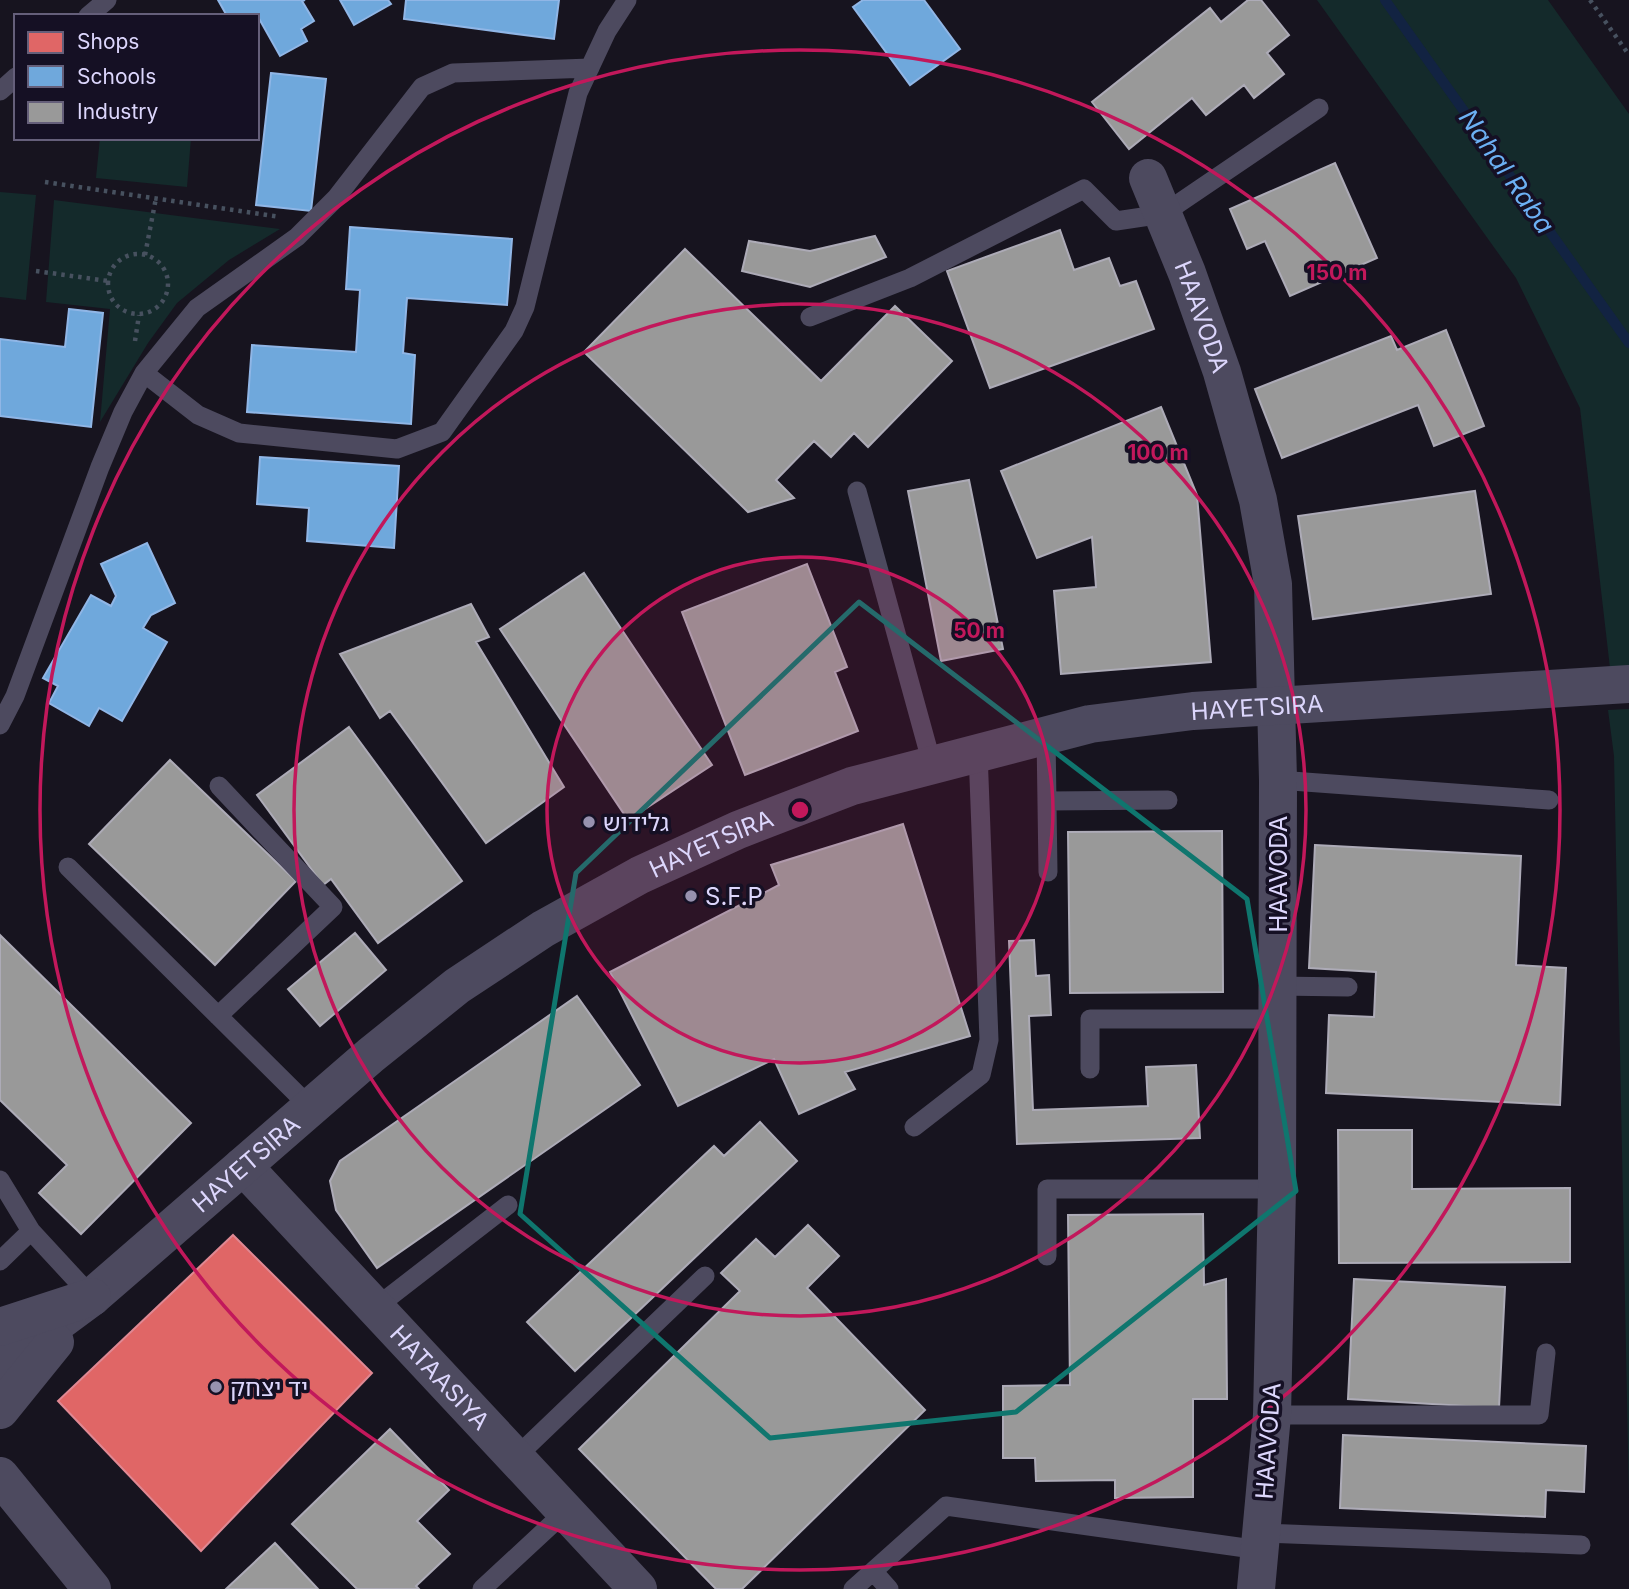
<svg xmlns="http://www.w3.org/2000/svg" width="1629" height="1589" font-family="Inter,'Noto Sans Hebrew',sans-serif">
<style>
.green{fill:#142a2b}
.shops{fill:#e06666;stroke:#df8893;stroke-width:2}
.schools{fill:#6fa8dc;stroke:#90b6e6;stroke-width:2}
.industry{fill:#999;stroke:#adabb7;stroke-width:2}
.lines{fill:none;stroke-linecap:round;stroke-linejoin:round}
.stream{stroke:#122342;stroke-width:10}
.path{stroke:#47515f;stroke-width:4.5;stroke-dasharray:3.5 5;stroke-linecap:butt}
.service{stroke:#4d4a5f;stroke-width:19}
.minor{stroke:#4d4a5f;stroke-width:38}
.tertiary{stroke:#4d4a5f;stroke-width:38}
.marked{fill:none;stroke:#0f766e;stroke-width:5;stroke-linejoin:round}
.ring{fill:none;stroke:#c2185b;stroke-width:3.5}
.poi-dot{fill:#9792af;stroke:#151024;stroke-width:2.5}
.labels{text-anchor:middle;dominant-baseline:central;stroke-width:7;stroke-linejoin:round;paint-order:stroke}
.street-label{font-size:24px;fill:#dcd6fc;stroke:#151024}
.poi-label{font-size:24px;fill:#dcd6fc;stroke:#151024;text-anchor:start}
.water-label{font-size:26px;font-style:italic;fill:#6cb0f4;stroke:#151024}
.centre{fill:#c2185b;stroke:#151024;stroke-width:3.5}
.ring-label{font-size:21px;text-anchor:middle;font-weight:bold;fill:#c2185b;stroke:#151024;stroke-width:7;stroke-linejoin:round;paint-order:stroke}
</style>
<rect width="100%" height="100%" fill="#17141f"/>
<path class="green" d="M1317 0H1548L1629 114V665L1610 668 1580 408 1516 278Z
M100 138H191L187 187 96 178Z
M0 192 36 195 26 300 0 297Z
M54 200 280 229 229 260 177 303 148 343 100 422 110 309 46 302Z
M1629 709V1498L1614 756 1608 710Z"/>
<path class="shops" d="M233 1235 372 1373 201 1551 58 1401Z"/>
<path class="schools" d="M218 0H305L302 1 314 21 301 29 307 41 280 56 257 15 227 16Z
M340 0H388L391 4 354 25Z
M406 0H559L554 39 404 19Z
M863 0H924L960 49 910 85 853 7Z
M271 73 326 79 311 211 256 205Z
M350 227 512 239 507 305 407 298 403 353 415 355 411 424 247 412 252 345 356 352 360 290 346 289Z
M69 309 103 313 91 427 0 416V339L65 347Z
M260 457 399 466 394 548 307 541 309 508 257 504Z
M147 543 175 603 151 615 143 628 167 642 122 721 99 708 89 726 49 703 58 686 43 678 91 595 111 606 116 596 101 564Z"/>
<path class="industry" d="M1248 0H1261L1289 35 1267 53 1284 74 1254 98 1244 85 1206 115 1192 98 1129 149 1092 102 1210 8 1221 22Z
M1335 163 1377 258 1290 296 1265 241 1247 249 1230 209Z
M1060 230 1074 270 1109 258 1120 286 1136 281 1154 329 990 388 947 271Z
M875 236 886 257 810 287 742 271 749 241 810 251Z
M685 249 821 381 895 306 952 361 868 447 854 433 831 457 814 441 776 480 794 498 748 512 584 352Z
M1446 330 1484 426 1434 446 1418 405 1282 458 1255 389 1391 336 1397 350Z
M1161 407 1197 495 1211 662 1061 674 1054 591 1096 587 1092 537 1037 558 1001 471Z
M969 480 1003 649 941 661 908 491Z
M1475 491 1491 594 1313 619 1298 516Z
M807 564 847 667 835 672 858 731 745 775 682 612Z
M584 573 712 765 628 820 500 629Z
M471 604 489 637 476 642 564 787 486 843 390 711 380 718 340 654Z
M349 727 462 881 378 943 331 879 323 885 257 795Z
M170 760 296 881 215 965 89 844Z
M903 824 970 1036 845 1072 855 1089 799 1114 774 1059 678 1106 610 972 779 885 771 865Z
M1222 831 1223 992 1070 993 1068 832Z
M1315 845 1521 856 1516 965 1566 968 1560 1105 1326 1093 1329 1015 1374 1017 1376 972 1309 968Z
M355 933 386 970 320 1026 288 989Z
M0 935 191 1123 81 1234 39 1193 67 1165 0 1100Z
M1034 940 1036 976 1049 975 1051 1015 1029 1016 1033 1110 1148 1106 1146 1067 1196 1065 1200 1138 1017 1144 1009 941Z
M577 996 640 1085 377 1268 336 1210 330 1181 340 1161Z
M760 1122 797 1161 575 1371 527 1322 714 1146 724 1156Z
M1338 1130H1412V1189L1570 1188V1262L1339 1263Z
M1203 1214 1204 1285 1226 1279 1227 1399H1193V1497L1115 1498V1480L1036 1481 1035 1458H1003V1386L1070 1385 1068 1215Z
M808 1225 839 1256 807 1288 925 1410 742 1589H716L579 1449 740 1291 721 1273 756 1239 775 1257Z
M1354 1279 1505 1287 1499 1408 1348 1399Z
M390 1429 449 1490 417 1521 450 1554 416 1586 419 1589H357L292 1524Z
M1343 1435 1586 1446 1584 1492 1546 1490 1545 1517 1340 1508Z
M275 1543 318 1589H226Z"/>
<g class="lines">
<path class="stream" d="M1385 0 1629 343"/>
<path class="path" d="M1590 0 1629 55
M45 182 280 217
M108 284a30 30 0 1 1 60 0a30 30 0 1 1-60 0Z
M145 255 156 198
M36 271 108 281
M135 341 139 315"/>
<path class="service" d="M88 16 107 0
M0 91 16 77
M810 317 910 278 1084 189 1116 221 1163 214 1319 108
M144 373 198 415 239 433 397 449 442 432 514 331 525 307 578 93 607 31 627 0
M857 491 932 764
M0 725 15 696 100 467 123 412 144 373 197 308 297 237 336 198 422 87 453 73 590 68
M1046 735 1048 872
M1278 780 1549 800
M1047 801 1168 800
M68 867 310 1107
M1277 986 1348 987
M218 1016 333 907 219 786
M1090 1069V1019H1277
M914 1127 981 1075 989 1040 978 752
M0 1180 31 1231 92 1297
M1047 1256V1189H1277
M0 1261 31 1231
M375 1308 508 1205
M1272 1415H1539L1546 1353
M515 1458 705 1276
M1261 1533 1581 1545
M873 1571 889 1589
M482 1589 565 1512
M853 1589 946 1506 1260 1550"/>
<g class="minor">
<path id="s1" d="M1148 178 1187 273 1222 372 1258 500 1273 584 1278 780 1277 1189 1272 1415 1256 1589"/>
<path id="s2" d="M243 1166 638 1589"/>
<path id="s3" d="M0 1365 92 1297 371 1055 457 986 543 929 640 875 738 830 852 786 1090 724 1193 711 1629 684"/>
<path d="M0 1410 55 1342"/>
</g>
<path class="tertiary" d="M0 1327 92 1297
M0 1476 92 1589"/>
</g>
<path class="marked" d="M859 602 1247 899 1296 1191 1016 1412 770 1438 520 1214 576 873Z"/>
<circle cx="800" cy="810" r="253" fill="#c2185b" fill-opacity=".12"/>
<g class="ring">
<circle cx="800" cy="810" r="253"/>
<circle cx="800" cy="810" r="506"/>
<circle cx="800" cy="810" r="760"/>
</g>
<g class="poi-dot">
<circle cx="589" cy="822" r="7"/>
<circle cx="691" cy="896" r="7"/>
<circle cx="216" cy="1387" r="7"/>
</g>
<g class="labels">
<g class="street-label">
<text stroke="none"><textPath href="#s1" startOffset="149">HAAVODA</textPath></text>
<text stroke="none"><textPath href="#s3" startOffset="1452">HAYETSIRA</textPath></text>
<text stroke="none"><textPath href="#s3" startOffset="886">HAYETSIRA</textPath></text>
<text transform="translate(1278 874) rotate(-90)">HAAVODA</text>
<text stroke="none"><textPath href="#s3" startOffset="318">HAYETSIRA</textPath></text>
<text stroke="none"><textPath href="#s2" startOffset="289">HATAASIYA</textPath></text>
<text transform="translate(1268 1441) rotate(-86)">HAAVODA</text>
</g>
<g class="poi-label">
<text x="603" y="822">גלידוש</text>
<text x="705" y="896">S.F.P</text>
<text x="230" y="1387">יד יצחק</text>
</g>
<g class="water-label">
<text transform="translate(1507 171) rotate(55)">Nahal Raba</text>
</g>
</g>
<circle cx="800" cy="810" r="10" class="centre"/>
<g class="ring-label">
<text x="1337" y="280">150 m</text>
<text x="1158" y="460">100 m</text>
<text x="979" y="638">50 m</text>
</g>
<rect x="14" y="14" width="245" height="126" fill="#151024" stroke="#655f7a" stroke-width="2"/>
<rect x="28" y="32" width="35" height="21" fill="#e06666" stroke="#655f7a" stroke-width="2"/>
<text x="77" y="49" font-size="21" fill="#dcd6fc">Shops</text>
<rect x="28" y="66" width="35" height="21" fill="#6fa8dc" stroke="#655f7a" stroke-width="2"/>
<text x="77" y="84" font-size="21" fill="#dcd6fc">Schools</text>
<rect x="28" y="102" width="35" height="21" fill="#999999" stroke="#655f7a" stroke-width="2"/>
<text x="77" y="119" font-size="21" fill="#dcd6fc">Industry</text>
</svg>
